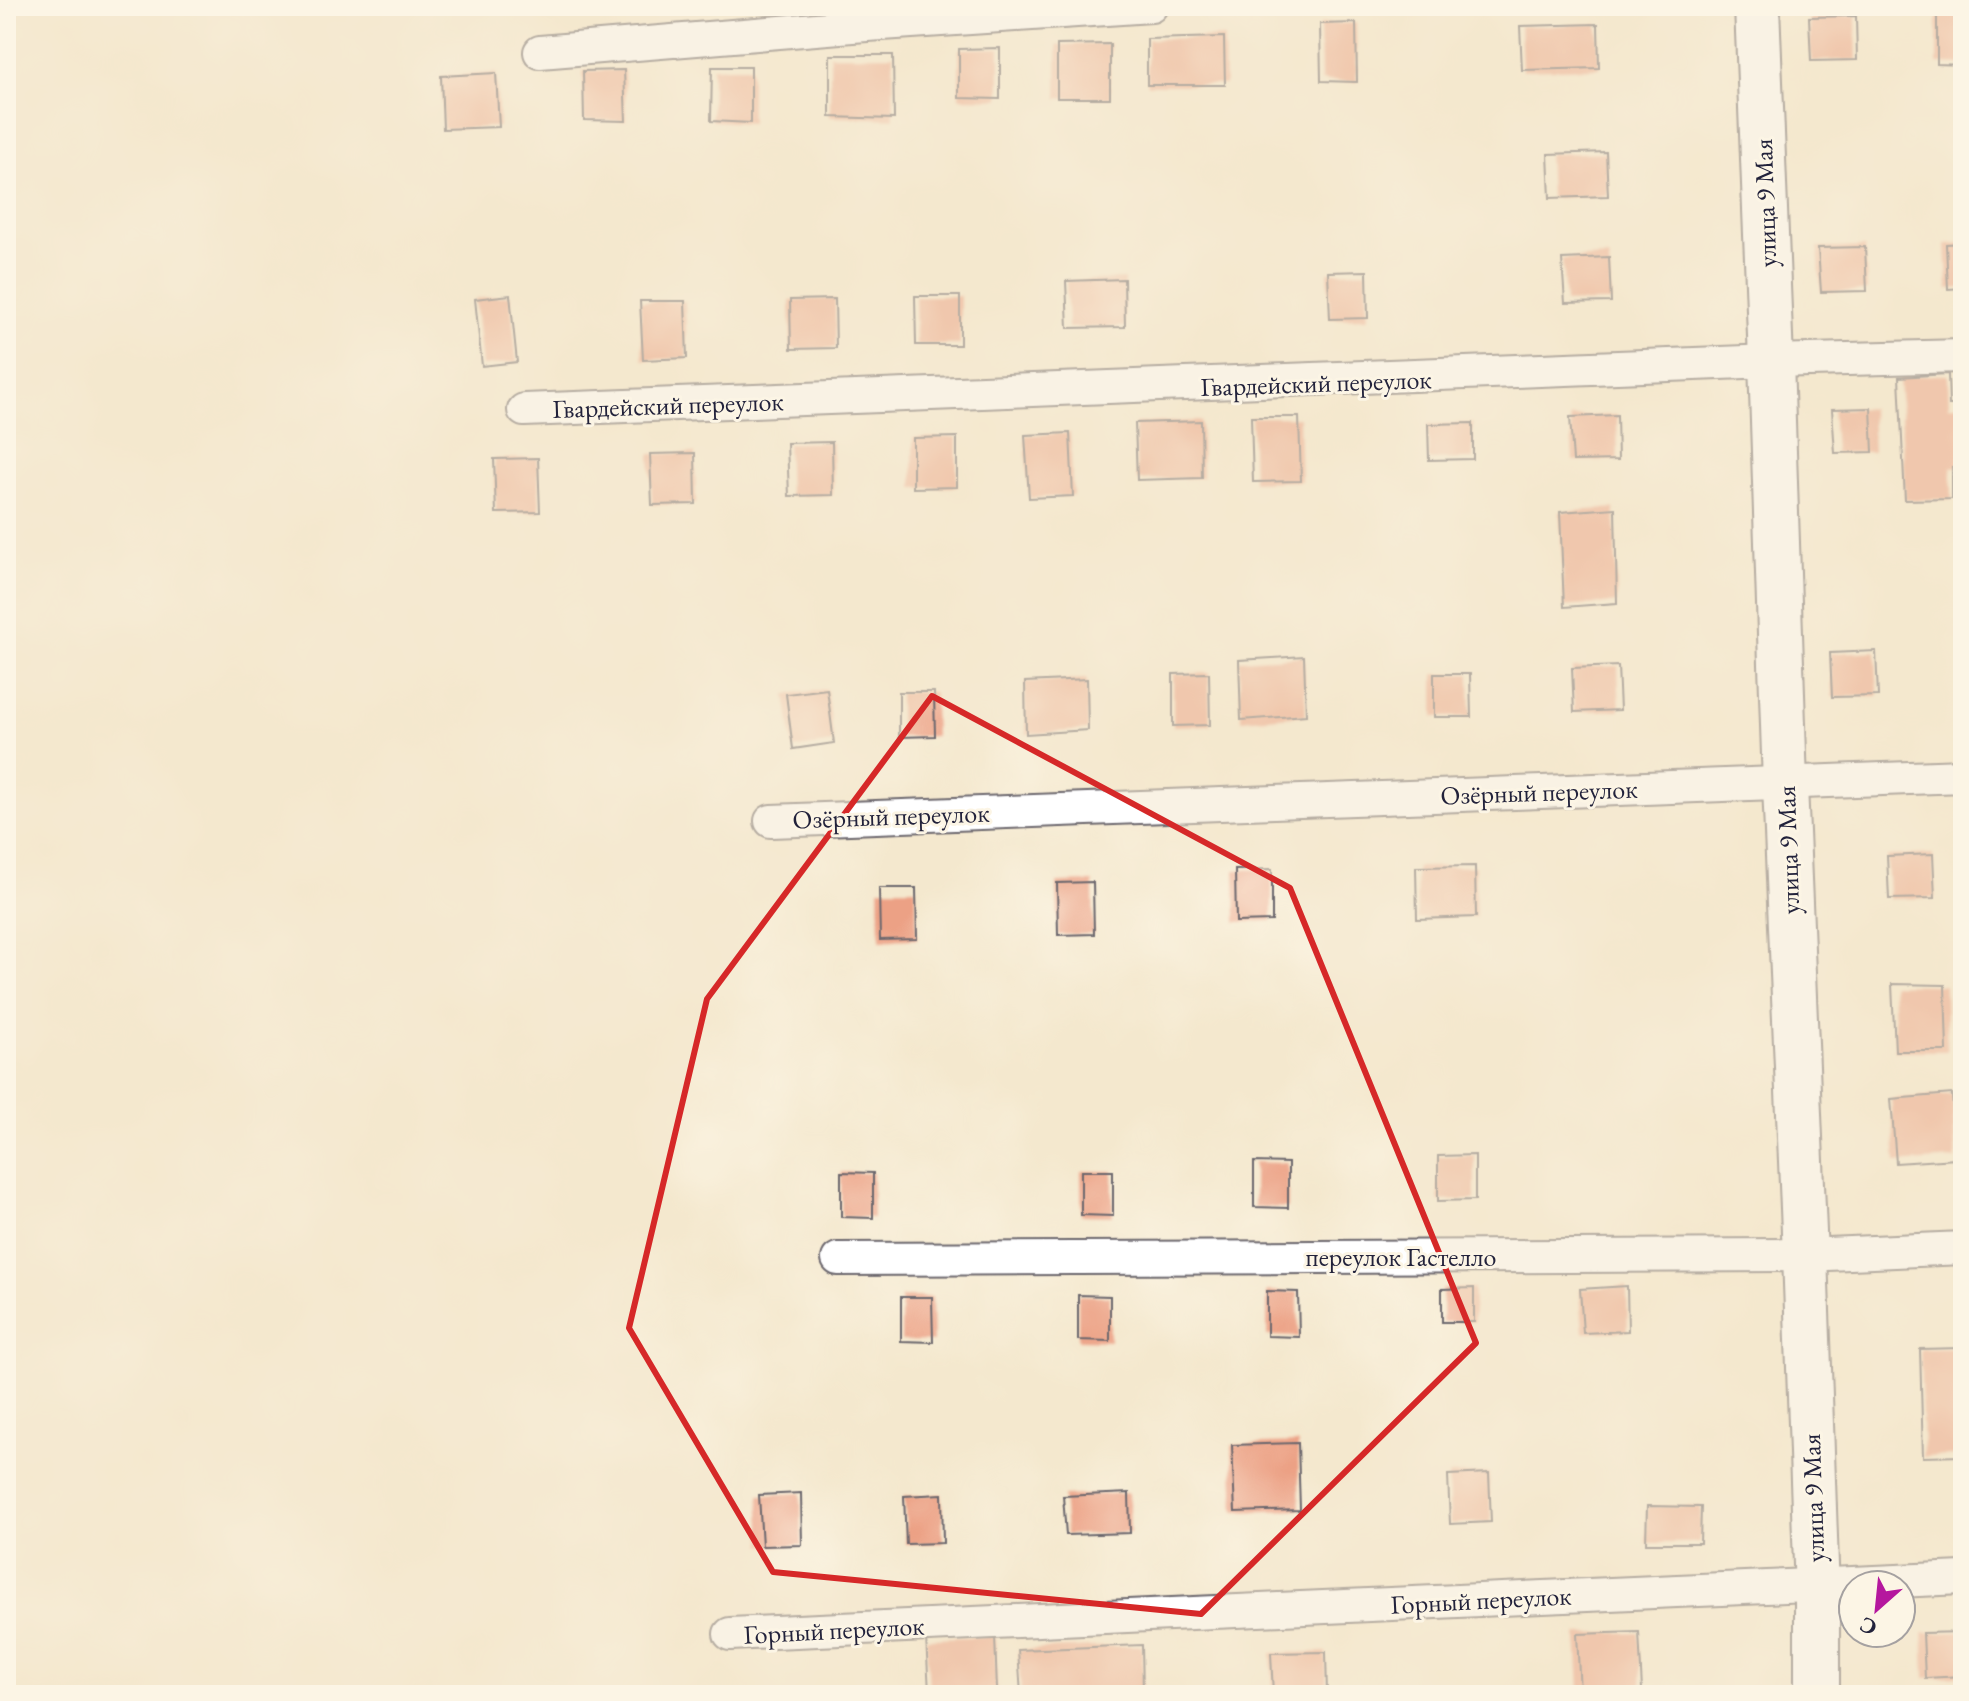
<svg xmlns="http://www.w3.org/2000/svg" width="1969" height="1701" font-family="'EB Garamond',serif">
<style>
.building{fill:#eca185}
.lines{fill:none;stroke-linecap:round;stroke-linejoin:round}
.minor-casing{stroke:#6c676e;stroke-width:36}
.primary-casing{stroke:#6c676e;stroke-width:48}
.minor{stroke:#fff;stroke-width:32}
.primary{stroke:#fff;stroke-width:44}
.marked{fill:none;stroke:#d62828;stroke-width:6;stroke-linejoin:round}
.labels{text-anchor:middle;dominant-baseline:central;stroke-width:6;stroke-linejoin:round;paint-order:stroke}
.street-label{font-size:26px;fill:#22223b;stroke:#fcf5e5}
</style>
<rect width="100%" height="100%" fill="#fcf5e5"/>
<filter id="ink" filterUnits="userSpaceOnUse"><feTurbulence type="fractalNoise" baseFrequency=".0125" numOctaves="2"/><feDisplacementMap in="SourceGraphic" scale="16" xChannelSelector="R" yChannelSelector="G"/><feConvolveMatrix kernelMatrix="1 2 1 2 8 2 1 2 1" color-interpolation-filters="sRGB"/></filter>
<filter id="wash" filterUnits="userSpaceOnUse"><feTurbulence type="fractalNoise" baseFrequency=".006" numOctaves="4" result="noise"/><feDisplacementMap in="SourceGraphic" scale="32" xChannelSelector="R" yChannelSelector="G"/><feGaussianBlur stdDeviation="1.8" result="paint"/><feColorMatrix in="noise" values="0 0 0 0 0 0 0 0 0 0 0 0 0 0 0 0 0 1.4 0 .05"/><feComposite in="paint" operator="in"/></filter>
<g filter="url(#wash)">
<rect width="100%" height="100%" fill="#f4e8ce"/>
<g id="blocks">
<path class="building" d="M1937 14H1963V65L1937 64Z
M1856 16 1857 60 1811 61 1809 17Z
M1356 23 1357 82 1321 81 1320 24Z
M1598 24 1599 68 1522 70 1520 26Z
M1224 37 1225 85H1147V39Z
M1110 44V98H1057V45Z
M1000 48V99L959 98V49Z
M830 55H893L894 119 830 117Z
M712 67H751V123L711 121Z
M624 70 626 121 584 120 583 71Z
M496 73 499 127 443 129 441 76Z
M1606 152 1608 196 1550 198 1548 154Z
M1963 243V288L1948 289 1946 244Z
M1865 247 1867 291 1821 292 1818 248Z
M1609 257 1611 302 1565 303 1562 259Z
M1367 271 1368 318 1330 319 1328 272Z
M1124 279 1125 327 1068 328 1066 281Z
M510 295 517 362 482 366 475 299Z
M915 296H960V345H916Z
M835 299 836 348 791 349 790 300Z
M640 301H685L687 358 643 360Z
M1948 374 1949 405H1963V466L1952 467V499L1905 500 1899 377Z
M1871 408 1873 452 1835 453 1832 409Z
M1617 415 1618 460 1573 461 1570 417Z
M1251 417H1299L1301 481 1253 482Z
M1201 421 1202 478 1137 480 1135 423Z
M1473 423V459L1429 460 1428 424Z
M1070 433 1073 496 1029 498 1025 435Z
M957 437V487L913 488V438Z
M832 442 833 495 789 496 787 443Z
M695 453 696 504 652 505 650 454Z
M538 458 540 512 496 513 494 459Z
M1615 508 1617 603 1564 607 1560 512Z
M1876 651 1878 696 1832 697 1830 653Z
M1304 656 1306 715 1241 720 1239 660Z
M1618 666 1620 710 1574 712 1572 668Z
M1209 673 1210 725 1173 726V674Z
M1434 674H1470L1471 717H1434Z
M1087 679 1088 730 1026 734 1025 682Z
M827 689 834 743 793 749 786 694Z
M899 692H934L935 736 899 737Z
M1933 854 1935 898 1889 899 1887 856Z
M1475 866 1476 917 1417 919 1416 867Z
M1272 869V921L1236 922 1235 870Z
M1093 882 1094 934 1058 935 1057 883Z
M879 888H916L917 939 880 940Z
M1892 984 1945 985 1947 1051H1895Z
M1952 1094 1956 1159 1896 1163 1891 1099Z
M1475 1155V1200L1438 1201V1156Z
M1254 1162 1288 1163V1208L1254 1207Z
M1081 1171H1113V1216L1081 1215Z
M841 1172 873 1173V1218L841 1217Z
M1627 1286 1628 1331 1583 1333 1580 1289Z
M1474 1288V1322H1442V1289Z
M1267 1291 1298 1292 1299 1337 1267 1336Z
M1078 1295 1110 1296V1341L1078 1340Z
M901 1297H932L933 1342 901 1341Z
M1961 1348 1963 1456 1923 1457 1920 1349Z
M1298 1443 1300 1510 1235 1512 1232 1445Z
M1489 1473 1491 1522 1450 1524 1448 1475Z
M801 1493 802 1545 762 1546 759 1495Z
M1129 1493 1130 1533 1066 1535 1063 1496Z
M942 1494 943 1543 906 1544 904 1496Z
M1647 1506 1701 1507 1700 1543H1646Z
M1639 1632 1642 1690 1580 1693 1577 1634Z
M1963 1632V1676L1925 1678 1923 1633Z
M995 1636 997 1690 929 1692 926 1638Z
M1142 1645 1143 1692 1021 1695 1018 1650Z
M1326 1652 1327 1695H1273L1271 1653Z"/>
</g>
</g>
<g filter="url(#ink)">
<use href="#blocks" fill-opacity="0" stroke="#6c676e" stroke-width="2"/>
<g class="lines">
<g class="minor-casing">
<path id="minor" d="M540 52 852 26 1151 6
M524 410 1771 361 1963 356
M771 821 1963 776
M838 1259 1805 1255 1963 1248
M730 1634 1963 1578"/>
</g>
<g class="primary-casing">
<path id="primary" d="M1757 6 1771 361 1785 785 1805 1255 1817 1593V1695"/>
</g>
<use href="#minor" class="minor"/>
<use href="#primary" class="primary"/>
</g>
</g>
<path d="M0 0H1969V1701H0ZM932 696 1290 888 1476 1343 1201 1614 773 1572 629 1328 707 999Z" fill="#f4e8ce" fill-opacity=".55" fill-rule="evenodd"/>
<path class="marked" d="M932 696 1290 888 1476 1343 1201 1614 773 1572 629 1328 707 999Z"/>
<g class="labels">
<g class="street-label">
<text transform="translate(1765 203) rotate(-92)">улица 9 Мая</text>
<text transform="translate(1316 383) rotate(-2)">Гвардейский переулок</text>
<text transform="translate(668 405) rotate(-2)">Гвардейский переулок</text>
<text transform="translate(1539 792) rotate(-2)">Озёрный переулок</text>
<text transform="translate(891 816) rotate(-2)">Озёрный переулок</text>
<text transform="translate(1788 850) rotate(-92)">улица 9 Мая</text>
<text x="1401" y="1257">переулок Гастелло</text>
<text transform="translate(1813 1498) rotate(-92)">улица 9 Мая</text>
<text transform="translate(1481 1600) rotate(-3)">Горный переулок</text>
<text transform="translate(834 1630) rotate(-3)">Горный переулок</text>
</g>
</g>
<rect width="1969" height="1701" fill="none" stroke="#fcf5e5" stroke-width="32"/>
<g transform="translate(1877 1609) rotate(207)"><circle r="38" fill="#fcf5e5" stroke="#a5a1a1" stroke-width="2"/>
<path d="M0-6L14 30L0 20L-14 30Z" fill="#b5179e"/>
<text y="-12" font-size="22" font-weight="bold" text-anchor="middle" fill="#22223b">С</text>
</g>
</svg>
